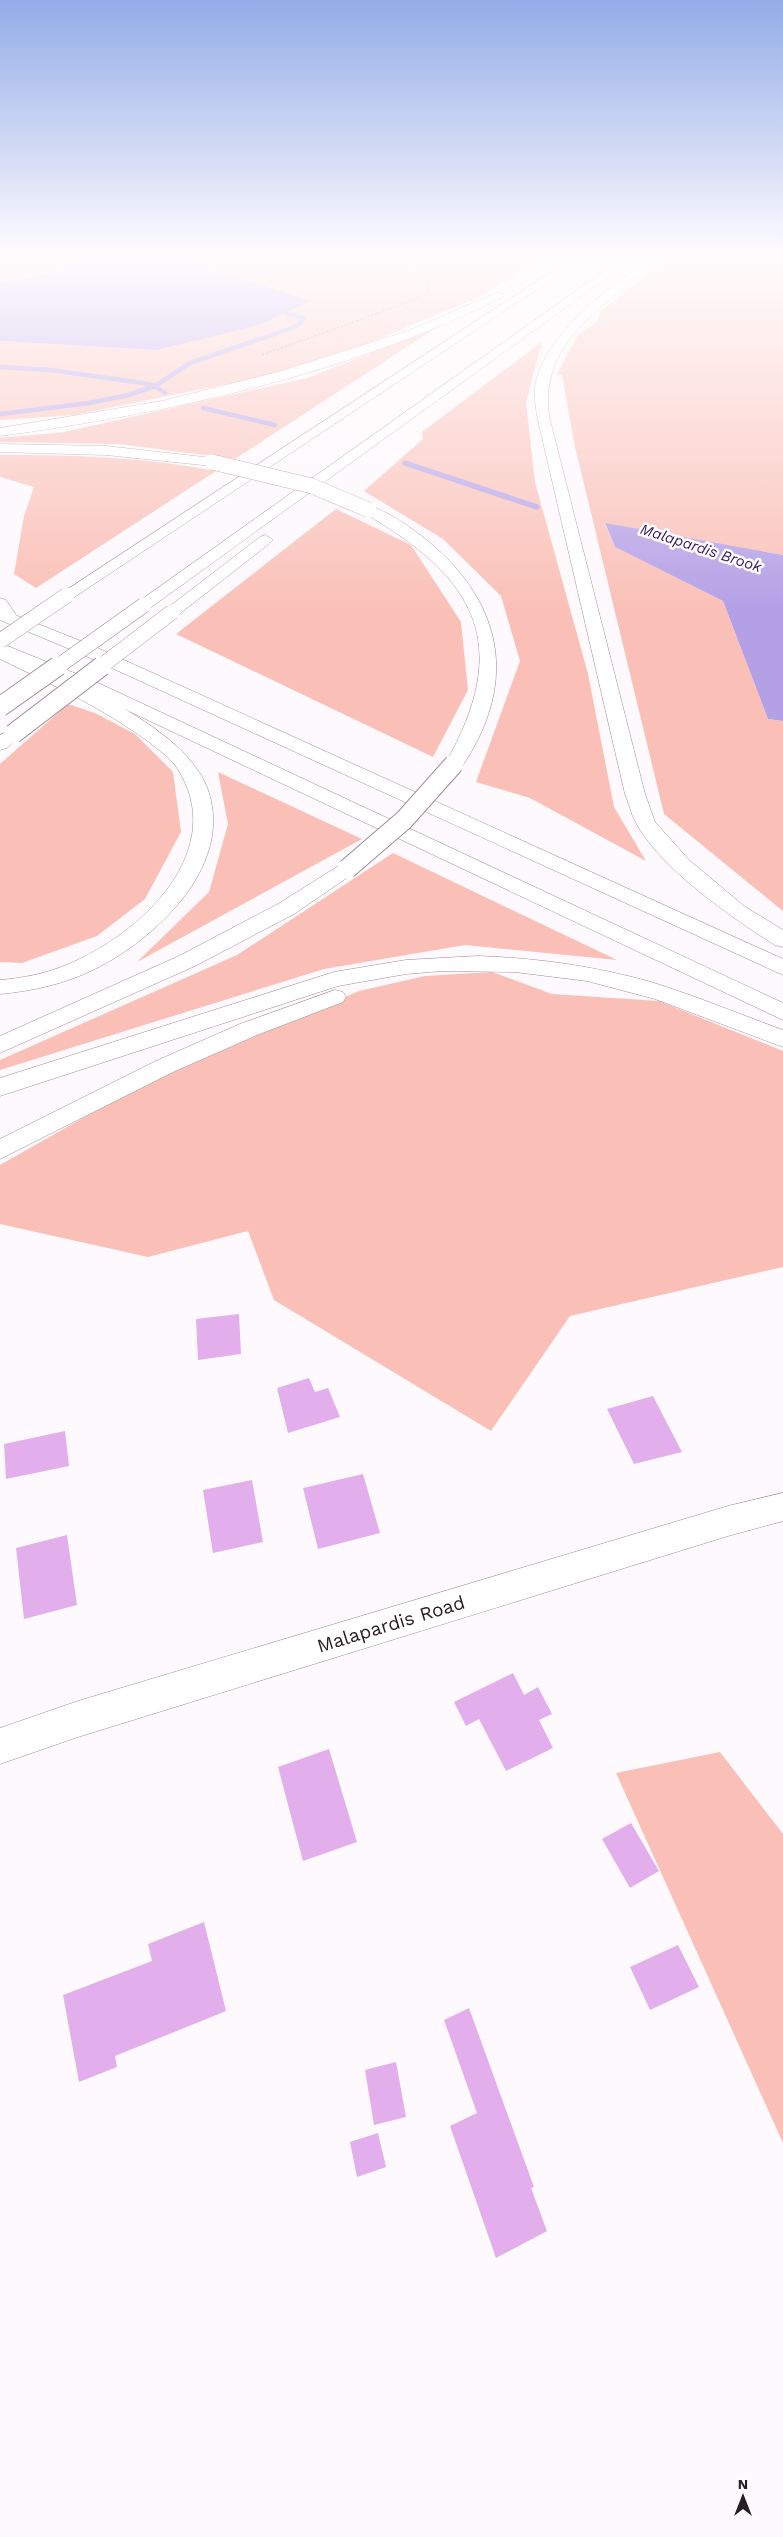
<svg xmlns="http://www.w3.org/2000/svg" width="783" height="2537" font-family="'Work Sans',sans-serif">
<style>
.green{fill:#fac0b7}
.water{fill:#b4a0e5}
.lines{fill:none;stroke-linecap:round;stroke-linejoin:round}
.stream-far1{stroke:#b4a0e5;stroke-width:4.5}
.stream{stroke:#b4a0e5;stroke-width:5.5}
.building{fill:#e2afec}
.street-casing{stroke:#a08b96;stroke-width:1}
.primary-casing{stroke:#a08b96;stroke-width:1}
.highway-casing{stroke:#a08b96;stroke-width:1}
.path{stroke:#888184;stroke-width:1;stroke-dasharray:2 2;stroke-linecap:butt}
.street{fill:#fff;fill-rule:evenodd}
.primary{fill:#fff;fill-rule:evenodd}
.highway{fill:#fff;fill-rule:evenodd}
.highway-bridge-far1-casing{stroke:#a08b96;stroke-width:16;stroke-linecap:butt}
.highway-bridge-casing{stroke:#a08b96;stroke-width:21;stroke-linecap:butt}
.highway-bridge-far1{stroke:#fff;stroke-width:15}
.highway-bridge{stroke:#fff;stroke-width:19}
.labels{text-anchor:middle;dominant-baseline:central;stroke-width:5;stroke-linejoin:round;paint-order:stroke}
.far-water-label{font-size:15px;font-style:italic;fill:#361363;stroke:#fff}
.near-street-label{font-size:19px;fill:#261e22;stroke:#fff}
</style>
<rect width="100%" height="100%" fill="#fef9fc"/>
<path class="green" d="M0 256H84C62 274 27 278 0 282Z
M180 256H549L481 296 362 346 262 377 74 415 0 420V341L156 350 189 262Z
M670 256H783V555L605 524 615 547 723 601 768 719 783 721V911L664 814 575 447 562 375 557 374 578 335 596 323 601 311Z
M436 328 235 459 118 444 0 442V438L64 432 307 378Z
M542 342 526 402 535 482 588 674 614 807 646 861 530 798 476 782 520 661 501 596 443 539 364 491 423 439 422 432Z
M0 455C73 455 144 457 216 471L36 588 14 574 24 516 34 487 0 477Z
M336 509 411 545 461 622 468 690 433 757 176 634Z
M68 704 95 713 135 734 173 772 181 832 145 899 97 936 22 963 0 962V764Z
M218 772 362 839 137 962 209 892 228 824Z
M393 853 617 960 465 945 324 969 0 1070V1060L237 955Z
M492 972 552 994 659 1001 783 1051V1267L570 1316 491 1431 274 1300 248 1231 148 1257 0 1224V1165L141 1085 359 991 425 976Z
M720 1752 783 1834V2143L616 1773Z"/>
<path class="water" d="M84 256H180L189 262 310 301 259 325 156 350 0 341V282C27 278 62 274 84 256Z
M605 523 783 555V721L768 719 723 601 615 547Z"/>
<g class="lines">
<path class="stream-far1" d="M0 367 51 370 143 383 155 386 165 393
M203 408 275 425
M0 414 89 403 129 395 155 386 190 363 292 328 302 322 303 318 286 313"/>
<path class="stream" d="M405 463 537 507"/>
</g>
<path class="building" d="M239 1314 241 1354 198 1360 196 1319Z
M309 1378 315 1392 328 1388 340 1417 288 1433 277 1388Z
M653 1396 682 1452 634 1464 607 1409Z
M65 1431 69 1466 6 1479 4 1444Z
M363 1474 380 1533 318 1549 303 1488Z
M252 1480 263 1542 213 1553 203 1490Z
M67 1535 77 1605 24 1619 16 1548Z
M513 1673 524 1695 538 1687 552 1714 539 1720 553 1748 506 1771 479 1719 466 1726 454 1702Z
M329 1749 357 1842 303 1861 278 1767Z
M631 1823 659 1871 630 1888 602 1839Z
M204 1922 226 2011 115 2056 117 2067 79 2082 63 1995 152 1961 148 1944Z
M678 1945 699 1987 650 2010 630 1967Z
M469 2008 534 2187 531 2188 547 2231 496 2258 450 2126 477 2113 444 2020Z
M396 2062 406 2117 374 2125 365 2070Z
M378 2133 386 2167 357 2177 350 2142Z"/>
<g class="lines">
<g class="street-casing">
<path id="street" d="M783 1493V1521L728 1536 78 1737 0 1764V1728L78 1701 728 1506Z"/>
</g>
<g class="primary-casing">
<path id="primary" d="M0 609 91 645 783 959V975L79 653 0 620Z
M5 645 94 681 783 1003V1020L82 689 0 654V646Z"/>
</g>
<g class="highway-casing">
<path id="highway" d="M575 256H587L73 598H61L59 595Z
M625 256H637L150 608H138L136 605 138 602Z
M651 256H663C654 267 641 274 630 283 585 319 541 352 549 416L645 794 655 822 689 860 744 906 783 930V947L775 945C732 918 660 868 636 823 631 814 629 803 625 794L537 416C535 402 533 387 538 374 557 323 610 289 651 256Z
M499 292 504 295 503 297C349 374 170 413 0 436V428L162 401 278 372 408 331Z
M0 444 106 446 212 458 219 462 212 466 106 455 0 452Z
M369 506C390 511 420 534 436 548 507 612 515 689 461 768H447L445 764C514 644 476 578 364 513L362 510Z
M265 535 273 540 270 543 178 615H166L164 612 166 609 260 537Z
M0 598 6 600 18 618 16 621H4L0 615Z
M0 647C18 651 35 663 51 671 101 695 192 737 209 793 232 868 155 939 95 969 65 984 32 991 0 994V980C23 978 45 974 66 965 141 935 233 848 175 765 168 756 157 749 149 742 103 708 51 684 0 659Z
M13 729 19 730 22 734 7 748 0 750V735Z
M347 863 354 865 357 869 354 873 294 914 195 966 0 1053V1036L179 956 278 904 340 865Z
M478 956C537 958 594 966 651 982 696 996 739 1014 783 1030V1047L655 999 587 981 515 972 442 971 406 974 338 986 0 1096V1078L334 972 406 960Z
M335 990 343 992 346 997 343 1002 257 1035 173 1072 0 1159V1139L156 1061 240 1024Z"/>
</g>
<path class="path" d="M262 355 406 303 429 292 425 278 416 271 353 256"/>
<use href="#street" class="street"/>
<use href="#primary" class="primary"/>
<use href="#highway" class="highway"/>
<g class="highway-bridge-far1-casing">
<path id="highway-bridge-far1" d="M212 462 312 486 369 510
M0 641 67 595
M57 667 144 605
M100 667 172 612"/>
</g>
<g class="highway-bridge-casing">
<path id="highway-bridge" d="M0 707 58 666
M13 734 102 666
M347 869 404 820 454 764"/>
</g>
<use href="#highway-bridge-far1" class="highway-bridge-far1"/>
<use href="#highway-bridge" class="highway-bridge"/>
</g>
<linearGradient id="sky" x2="0" y2="1"><stop stop-color="#93ace7"/><stop offset="0.42" stop-color="#fffcfe"/><stop offset="1" stop-color="#fffcfe" stop-opacity="0"/></linearGradient>
<rect width="783" height="611" fill="url(#sky)"/>
<g class="labels">
<g class="far-water-label">
<text transform="translate(701 548) rotate(18)">Malapardis Brook</text>
</g>
<g class="near-street-label">
<text transform="translate(391 1624) rotate(-17)">Malapardis Road</text>
</g>
</g>
<g transform="translate(743 2497)" stroke="#ffffff" stroke-width="4" paint-order="stroke">
<path d="M0-4L9 19L0 12L-9 19Z" fill="#261e22"/>
<text y="-8" font-size="14" font-weight="bold" text-anchor="middle" fill="#261e22">N</text>
</g>
</svg>
